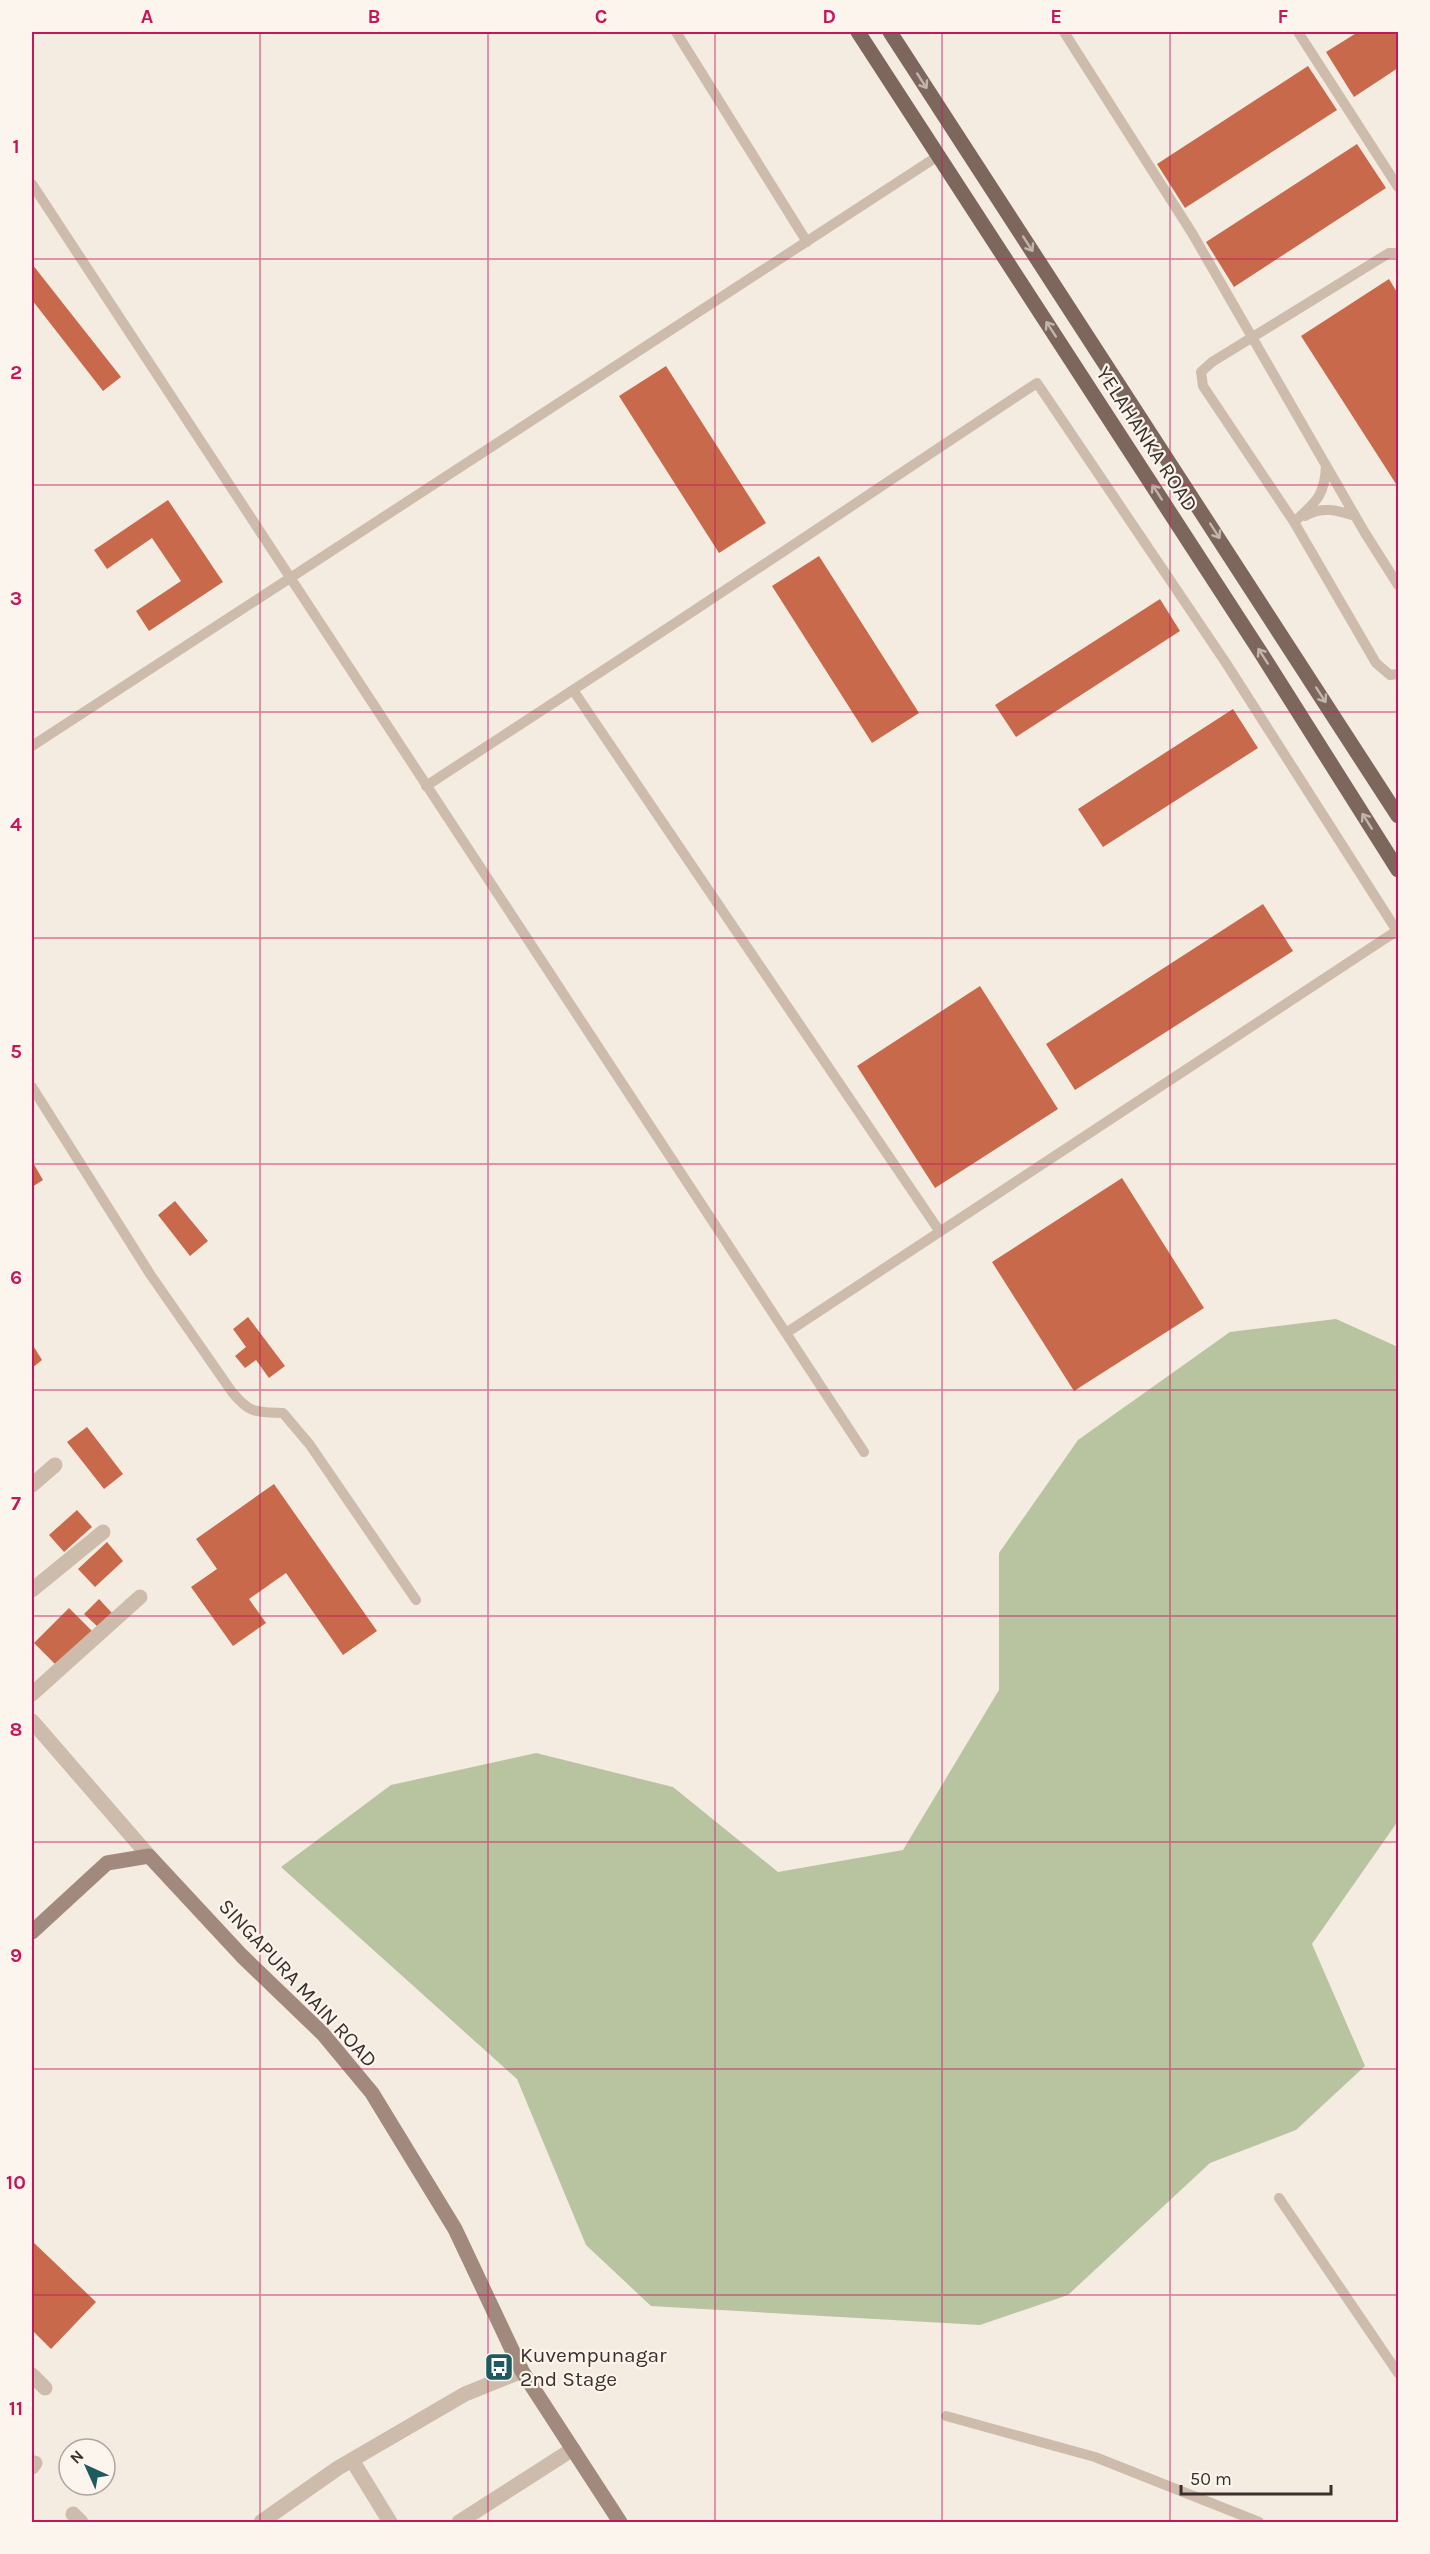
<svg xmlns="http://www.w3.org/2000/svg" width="1430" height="2554" font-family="Karla,sans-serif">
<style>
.green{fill:#b8c4a0}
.building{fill:#c8694b}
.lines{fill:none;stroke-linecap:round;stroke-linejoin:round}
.lane{stroke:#cdbbac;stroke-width:10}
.street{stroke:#cdbbac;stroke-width:15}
.secondary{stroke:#a18a7d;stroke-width:15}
.primary{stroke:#7d675c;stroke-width:15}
.oneway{stroke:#c2b5ac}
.grid{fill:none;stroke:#c2185b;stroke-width:1.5;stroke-opacity:0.55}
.labels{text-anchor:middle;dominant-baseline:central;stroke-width:4.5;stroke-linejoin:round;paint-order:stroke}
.street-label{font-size:21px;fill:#3b302b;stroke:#fbf5ee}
.poi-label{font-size:21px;fill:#3b302b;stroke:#fbf5ee;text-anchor:start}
.neatline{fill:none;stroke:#c2185b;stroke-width:2}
.grid-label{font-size:20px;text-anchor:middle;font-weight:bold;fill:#c2185b}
</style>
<rect width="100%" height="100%" fill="#f4ebe1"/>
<path class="green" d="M1336 1319 1398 1347V1821L1312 1944 1365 2066 1296 2130 1210 2163 1068 2295 980 2325 651 2306 586 2245 517 2079 281 1867 391 1785 536 1753 673 1787 778 1872 903 1850 999 1690V1553L1078 1440 1230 1332Z"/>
<path class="building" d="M1358 32H1398V68L1354 97 1326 52Z
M1308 66 1337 110 1185 208 1157 164Z
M1357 144 1386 188 1234 287 1206 242Z
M32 264 121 377 103 391 32 300Z
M1389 279 1398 294V487L1301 336Z
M666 366 766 523 719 553 619 396Z
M168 500 223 582 149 631 136 611 181 581 152 538 107 569 94 550Z
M819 556 919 713 872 743 772 586Z
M1160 599 1180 631 1016 737 995 705Z
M1233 709 1258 748 1103 847 1078 809Z
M1263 904 1293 951 1075 1090 1046 1044Z
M980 986 1058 1109 935 1188 857 1066Z
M32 1161 43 1180 32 1187Z
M1122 1178 1204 1308 1074 1391 992 1262Z
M175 1201 208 1241 190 1256 158 1215Z
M248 1317 285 1366 269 1378 256 1360 245 1368 235 1356 246 1347 233 1329Z
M32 1344 42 1360 32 1368Z
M87 1427 123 1474 104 1489 67 1442Z
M274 1484 377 1631 343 1655 286 1573 249 1599 266 1623 233 1646 191 1587 217 1569 196 1539Z
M77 1510 92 1527 64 1552 49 1535Z
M107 1542 123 1561 95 1587 78 1569Z
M99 1599 112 1613 98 1627 84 1614Z
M69 1608 92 1631 57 1666 34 1643Z
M32 2241 96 2302 51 2349 32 2330Z"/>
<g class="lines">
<path class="lane" d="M676 32 807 242
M1064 32 1192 233 1365 533 1398 585
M1298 32 1398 187
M32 184 864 1452
M1398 253H1389L1212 362 1201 372 1203 386 1294 522 1376 663 1390 675 1398 674
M1305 516C1322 506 1337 510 1355 516
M1294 522C1316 502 1325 496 1326 465
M32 746 938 156
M426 786 573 690
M32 1087 150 1274 232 1392C250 1414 256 1412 283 1413L310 1445 416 1600
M940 1232 573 690C729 589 882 485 1037 383L1226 663 1397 931
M786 1333 1398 930
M1279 2198 1398 2373
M946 2416 1095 2457 1259 2522"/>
<path class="street" d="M32 1485 55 1465
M32 1590 103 1532
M32 1694 140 1597
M32 1721 149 1856
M32 2375 45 2388
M352 2460 390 2522
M32 2467 35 2463
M73 2514 81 2522
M261 2522 338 2468 465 2394 522 2371
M459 2522 573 2449"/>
<path class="secondary" d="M32 1932 107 1863 149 1856 242 1956 323 2034 372 2093 455 2229 522 2371 620 2522"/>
<path class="primary" d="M858 32 1261 653 1398 870
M890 32 1398 816"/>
</g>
<defs><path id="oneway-shaft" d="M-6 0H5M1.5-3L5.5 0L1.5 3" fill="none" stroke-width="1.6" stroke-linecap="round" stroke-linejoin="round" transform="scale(1.5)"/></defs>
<g class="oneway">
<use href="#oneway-shaft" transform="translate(922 81) rotate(57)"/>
<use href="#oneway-shaft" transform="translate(1028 244) rotate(57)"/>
<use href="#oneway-shaft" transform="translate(1051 329) rotate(-123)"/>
<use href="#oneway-shaft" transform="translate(1157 492) rotate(-123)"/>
<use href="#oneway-shaft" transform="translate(1215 531) rotate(57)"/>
<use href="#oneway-shaft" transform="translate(1263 656) rotate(-123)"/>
<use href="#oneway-shaft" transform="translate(1321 695) rotate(57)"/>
<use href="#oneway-shaft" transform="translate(1367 821) rotate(-122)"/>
</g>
<path class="grid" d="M260 32V2522M488 32V2522M715 32V2522M942 32V2522M1170 32V2522M32 259H1398M32 485H1398M32 712H1398M32 938H1398M32 1164H1398M32 1390H1398M32 1616H1398M32 1842H1398M32 2069H1398M32 2295H1398"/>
<defs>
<g id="bus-square" transform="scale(1.5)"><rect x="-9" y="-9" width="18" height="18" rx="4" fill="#1f5a5e" stroke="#fbf5ee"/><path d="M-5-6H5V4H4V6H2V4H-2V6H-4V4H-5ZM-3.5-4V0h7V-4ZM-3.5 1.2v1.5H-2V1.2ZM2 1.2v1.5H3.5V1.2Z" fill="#fff"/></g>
</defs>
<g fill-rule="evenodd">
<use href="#bus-square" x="499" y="2367"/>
</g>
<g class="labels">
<g class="street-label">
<text transform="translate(1147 439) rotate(57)">YELAHANKA ROAD</text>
<text transform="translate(298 1983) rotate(47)">SINGAPURA MAIN ROAD</text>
</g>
<g class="poi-label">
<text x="520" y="2355">Kuvempunagar<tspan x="520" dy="24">2nd Stage</tspan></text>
</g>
</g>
<rect width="1430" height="2554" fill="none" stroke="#fbf5ee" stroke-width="66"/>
<g transform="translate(87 2467) rotate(315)"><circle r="28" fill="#fbf5ee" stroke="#aea6a0" stroke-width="1.5"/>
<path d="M0-4.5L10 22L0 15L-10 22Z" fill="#1f5a5e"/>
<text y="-9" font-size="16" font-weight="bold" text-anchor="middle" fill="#3b302b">N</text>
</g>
<path d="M1181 2485v9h150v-9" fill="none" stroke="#3b302b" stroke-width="3"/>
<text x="1190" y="2485" font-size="18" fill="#3b302b" stroke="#fbf5ee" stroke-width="4.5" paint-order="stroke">50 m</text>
<rect x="33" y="33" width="1364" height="2488" class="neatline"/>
<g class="grid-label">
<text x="147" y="23">A</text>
<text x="374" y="23">B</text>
<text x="601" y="23">C</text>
<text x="829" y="23">D</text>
<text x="1056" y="23">E</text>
<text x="1283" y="23">F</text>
<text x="16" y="153">1</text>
<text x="16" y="379">2</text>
<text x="16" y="605">3</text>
<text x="16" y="831">4</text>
<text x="16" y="1058">5</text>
<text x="16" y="1284">6</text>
<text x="16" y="1510">7</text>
<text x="16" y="1736">8</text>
<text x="16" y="1962">9</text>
<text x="16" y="2189">10</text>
<text x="16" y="2415">11</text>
</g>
</svg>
